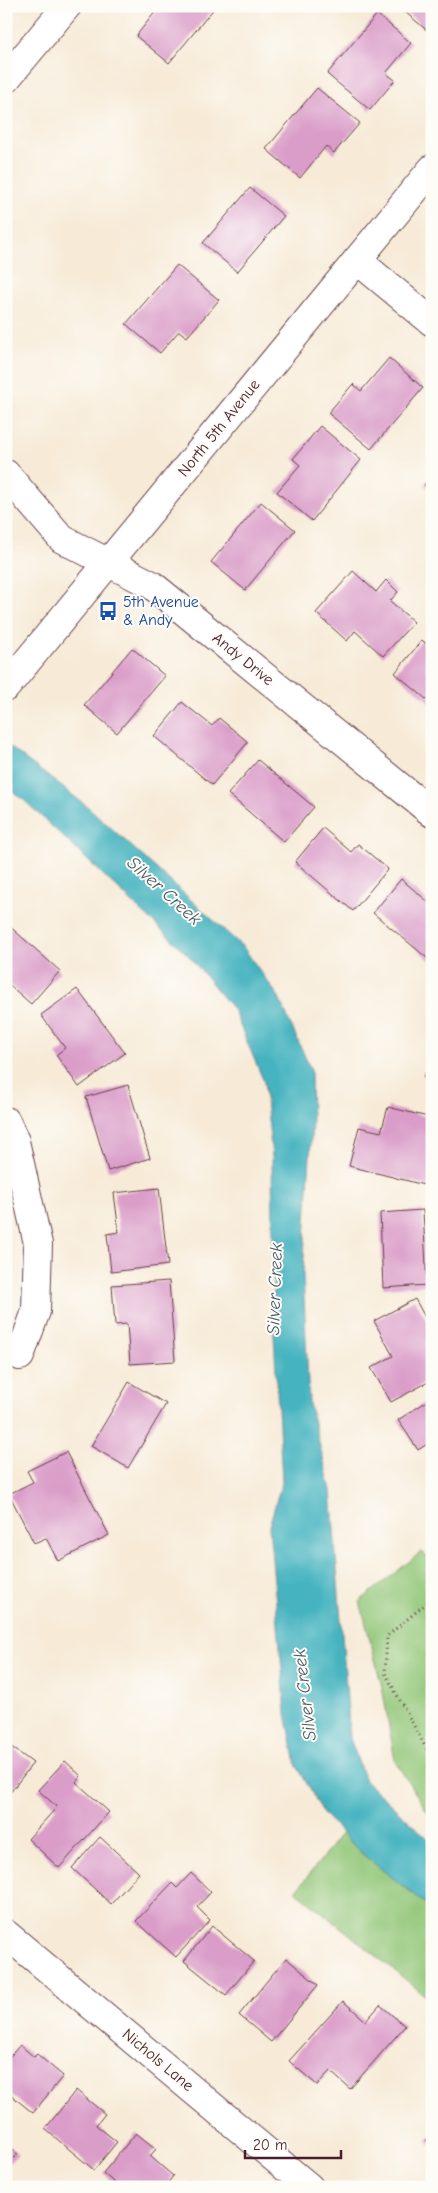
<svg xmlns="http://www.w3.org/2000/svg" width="438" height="2193" font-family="'Comic Neue',sans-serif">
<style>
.green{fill:#92c678;stroke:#6e7252}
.water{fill:#45b3c0;stroke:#486976}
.building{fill:#da9dc9}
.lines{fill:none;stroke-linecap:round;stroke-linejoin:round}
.street-casing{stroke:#643e45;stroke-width:30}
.secondary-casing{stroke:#643e45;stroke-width:30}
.path{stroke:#643e45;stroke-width:3;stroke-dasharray:1 4;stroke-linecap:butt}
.street{stroke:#fff;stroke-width:28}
.secondary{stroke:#fff;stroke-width:28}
.labels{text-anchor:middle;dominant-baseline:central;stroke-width:4;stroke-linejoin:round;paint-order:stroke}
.street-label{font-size:16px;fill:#4a1f2b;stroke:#fdfcf7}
.transit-label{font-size:16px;fill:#164399;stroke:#fdfcf7;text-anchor:start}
.water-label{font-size:18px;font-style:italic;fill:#485a67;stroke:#fdfcf7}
</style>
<rect width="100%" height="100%" fill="#fdfcf7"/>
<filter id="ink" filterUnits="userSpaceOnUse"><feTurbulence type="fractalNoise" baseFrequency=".02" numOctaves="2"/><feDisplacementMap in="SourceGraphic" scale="10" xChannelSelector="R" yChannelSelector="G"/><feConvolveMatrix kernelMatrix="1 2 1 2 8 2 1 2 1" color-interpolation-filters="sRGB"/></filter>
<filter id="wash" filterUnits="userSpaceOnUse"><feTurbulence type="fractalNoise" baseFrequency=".0096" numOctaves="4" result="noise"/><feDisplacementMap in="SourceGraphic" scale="20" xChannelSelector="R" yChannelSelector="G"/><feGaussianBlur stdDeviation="1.12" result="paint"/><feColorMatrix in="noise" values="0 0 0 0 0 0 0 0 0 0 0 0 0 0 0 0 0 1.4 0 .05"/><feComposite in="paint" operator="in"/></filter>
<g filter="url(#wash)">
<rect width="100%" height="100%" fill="#f7ebd8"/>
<path class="green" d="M421 1552 432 1561V1819L395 1761 382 1687 360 1601Z
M342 1833 361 1853 432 1909V2001L296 1891Z"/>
<path class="water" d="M6 744 88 807 243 947 278 996 311 1070 312 1122 303 1274 309 1403 331 1490 350 1738 365 1781 432 1842V1909L361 1853 323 1813 296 1764 286 1714 269 1526 282 1481 274 1336 272 1156 264 1082 233 1009 188 955 25 801 6 786Z"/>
<g id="blocks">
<path class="building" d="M160 6H216L169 63 136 36Z
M398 6H432V29L429 32Z
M377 14 411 43 386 73 395 80 370 110 327 74Z
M317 88 360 123 334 153 326 146 300 178 266 149Z
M250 188 284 216 237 272 203 243Z
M177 265 219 300 187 337 179 331 160 353 126 324Z
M389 358 423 388 371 449 328 413 353 384 361 391Z
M320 426 361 460 312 521 277 492 300 465 293 459Z
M432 475V491L424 485Z
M261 502 295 530 245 590 211 562Z
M353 571 376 592 386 580 398 592 390 601 414 622 383 656 355 631 347 641 316 613Z
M422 640 432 649V704L395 673Z
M132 648 165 676 117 733 84 705Z
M182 702 212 726 219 718 248 742 212 785 154 736Z
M258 760 314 807 284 842 228 794Z
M323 828 351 852 358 844 388 869 353 911 295 862Z
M401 879 432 905V962L373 913Z
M6 923 60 971 31 1004 6 982Z
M77 989 125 1053 79 1087 56 1055 65 1048 41 1015Z
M432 1065V1084L423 1076Z
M128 1085 150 1158 108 1171 86 1097Z
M388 1107 432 1118V1187L349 1166 359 1127 381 1132Z
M159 1188 168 1265 111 1272 107 1234 119 1232 114 1193Z
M423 1210 427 1285 383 1288 380 1213Z
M169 1281 175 1361 130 1364 127 1324 115 1325 112 1285Z
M415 1299 432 1330V1380L391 1402 371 1368 393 1356 374 1321Z
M129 1382 166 1404 128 1468 91 1446Z
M432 1398V1448L429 1443 418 1450 398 1420Z
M66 1452 109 1535 58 1561 46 1538 34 1543 9 1494 33 1482 27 1471Z
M6 1743 33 1763 6 1798Z
M65 1761 81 1776 76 1782 109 1812 59 1868 28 1839 57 1807 38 1790Z
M100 1837 139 1873 111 1904 72 1868Z
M191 1873 211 1892 197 1907 210 1920 176 1957 136 1921 172 1883 177 1888Z
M212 1926 254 1961 226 1995 184 1961Z
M286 1958 318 1985 271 2042 239 2015Z
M343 2001 366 2021 380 2005 405 2026 350 2089 330 2071 317 2085 289 2061Z
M20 2045 34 2057 37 2054 63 2076 33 2113 6 2091V2061Z
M76 2090 105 2114 96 2125 117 2142 94 2170 45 2129Z
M136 2133 156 2149 150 2156 173 2176 165 2187H119L103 2173Z
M432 2136V2147L426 2140Z
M6 2143 18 2154 6 2166Z
M192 2182 197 2187H188Z"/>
</g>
</g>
<g filter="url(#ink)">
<use href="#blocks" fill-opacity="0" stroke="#643e45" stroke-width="1"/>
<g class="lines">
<g class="street-casing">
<path id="street" d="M6 79 67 6
M357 260 432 322
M6 474 62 539 152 585 432 813
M6 1121 15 1141 38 1244 36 1311 20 1356
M6 1934 309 2187"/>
</g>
<g class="secondary-casing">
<path id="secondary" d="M6 687 432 169"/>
</g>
<path class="path" d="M432 1602H428L387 1636 385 1673 432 1759"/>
<use href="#street" class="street"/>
<use href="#secondary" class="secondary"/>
</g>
</g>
<defs>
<g id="bus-bare" transform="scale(1.5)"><path d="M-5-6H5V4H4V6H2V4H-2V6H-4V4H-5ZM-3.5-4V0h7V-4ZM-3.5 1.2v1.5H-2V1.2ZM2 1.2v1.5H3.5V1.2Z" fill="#1a4fb4" stroke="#fdfcf7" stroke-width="2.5" paint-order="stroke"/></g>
</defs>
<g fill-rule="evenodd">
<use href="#bus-bare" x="108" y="611"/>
</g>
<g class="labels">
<g class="street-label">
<text transform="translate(219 428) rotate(-51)">North 5th Avenue</text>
<text transform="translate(243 659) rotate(39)">Andy Drive</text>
<text transform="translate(158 2060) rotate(40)">Nichols Lane</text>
</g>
<g class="transit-label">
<text x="123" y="602">5th Avenue<tspan x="123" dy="18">&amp; Andy</tspan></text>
</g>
<g class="water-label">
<text transform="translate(164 891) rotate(42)">Silver Creek</text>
<text transform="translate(275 1289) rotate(-88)">Silver Creek</text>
<text transform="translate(305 1695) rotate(-97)">Silver Creek</text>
</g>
</g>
<rect width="438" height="2193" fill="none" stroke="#fdfcf7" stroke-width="25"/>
<path d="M245 2150v8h96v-8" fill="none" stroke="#4a1f2b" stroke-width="2.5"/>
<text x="253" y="2150" font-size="15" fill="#4a1f2b" stroke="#fdfcf7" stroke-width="4" paint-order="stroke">20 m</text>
</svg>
